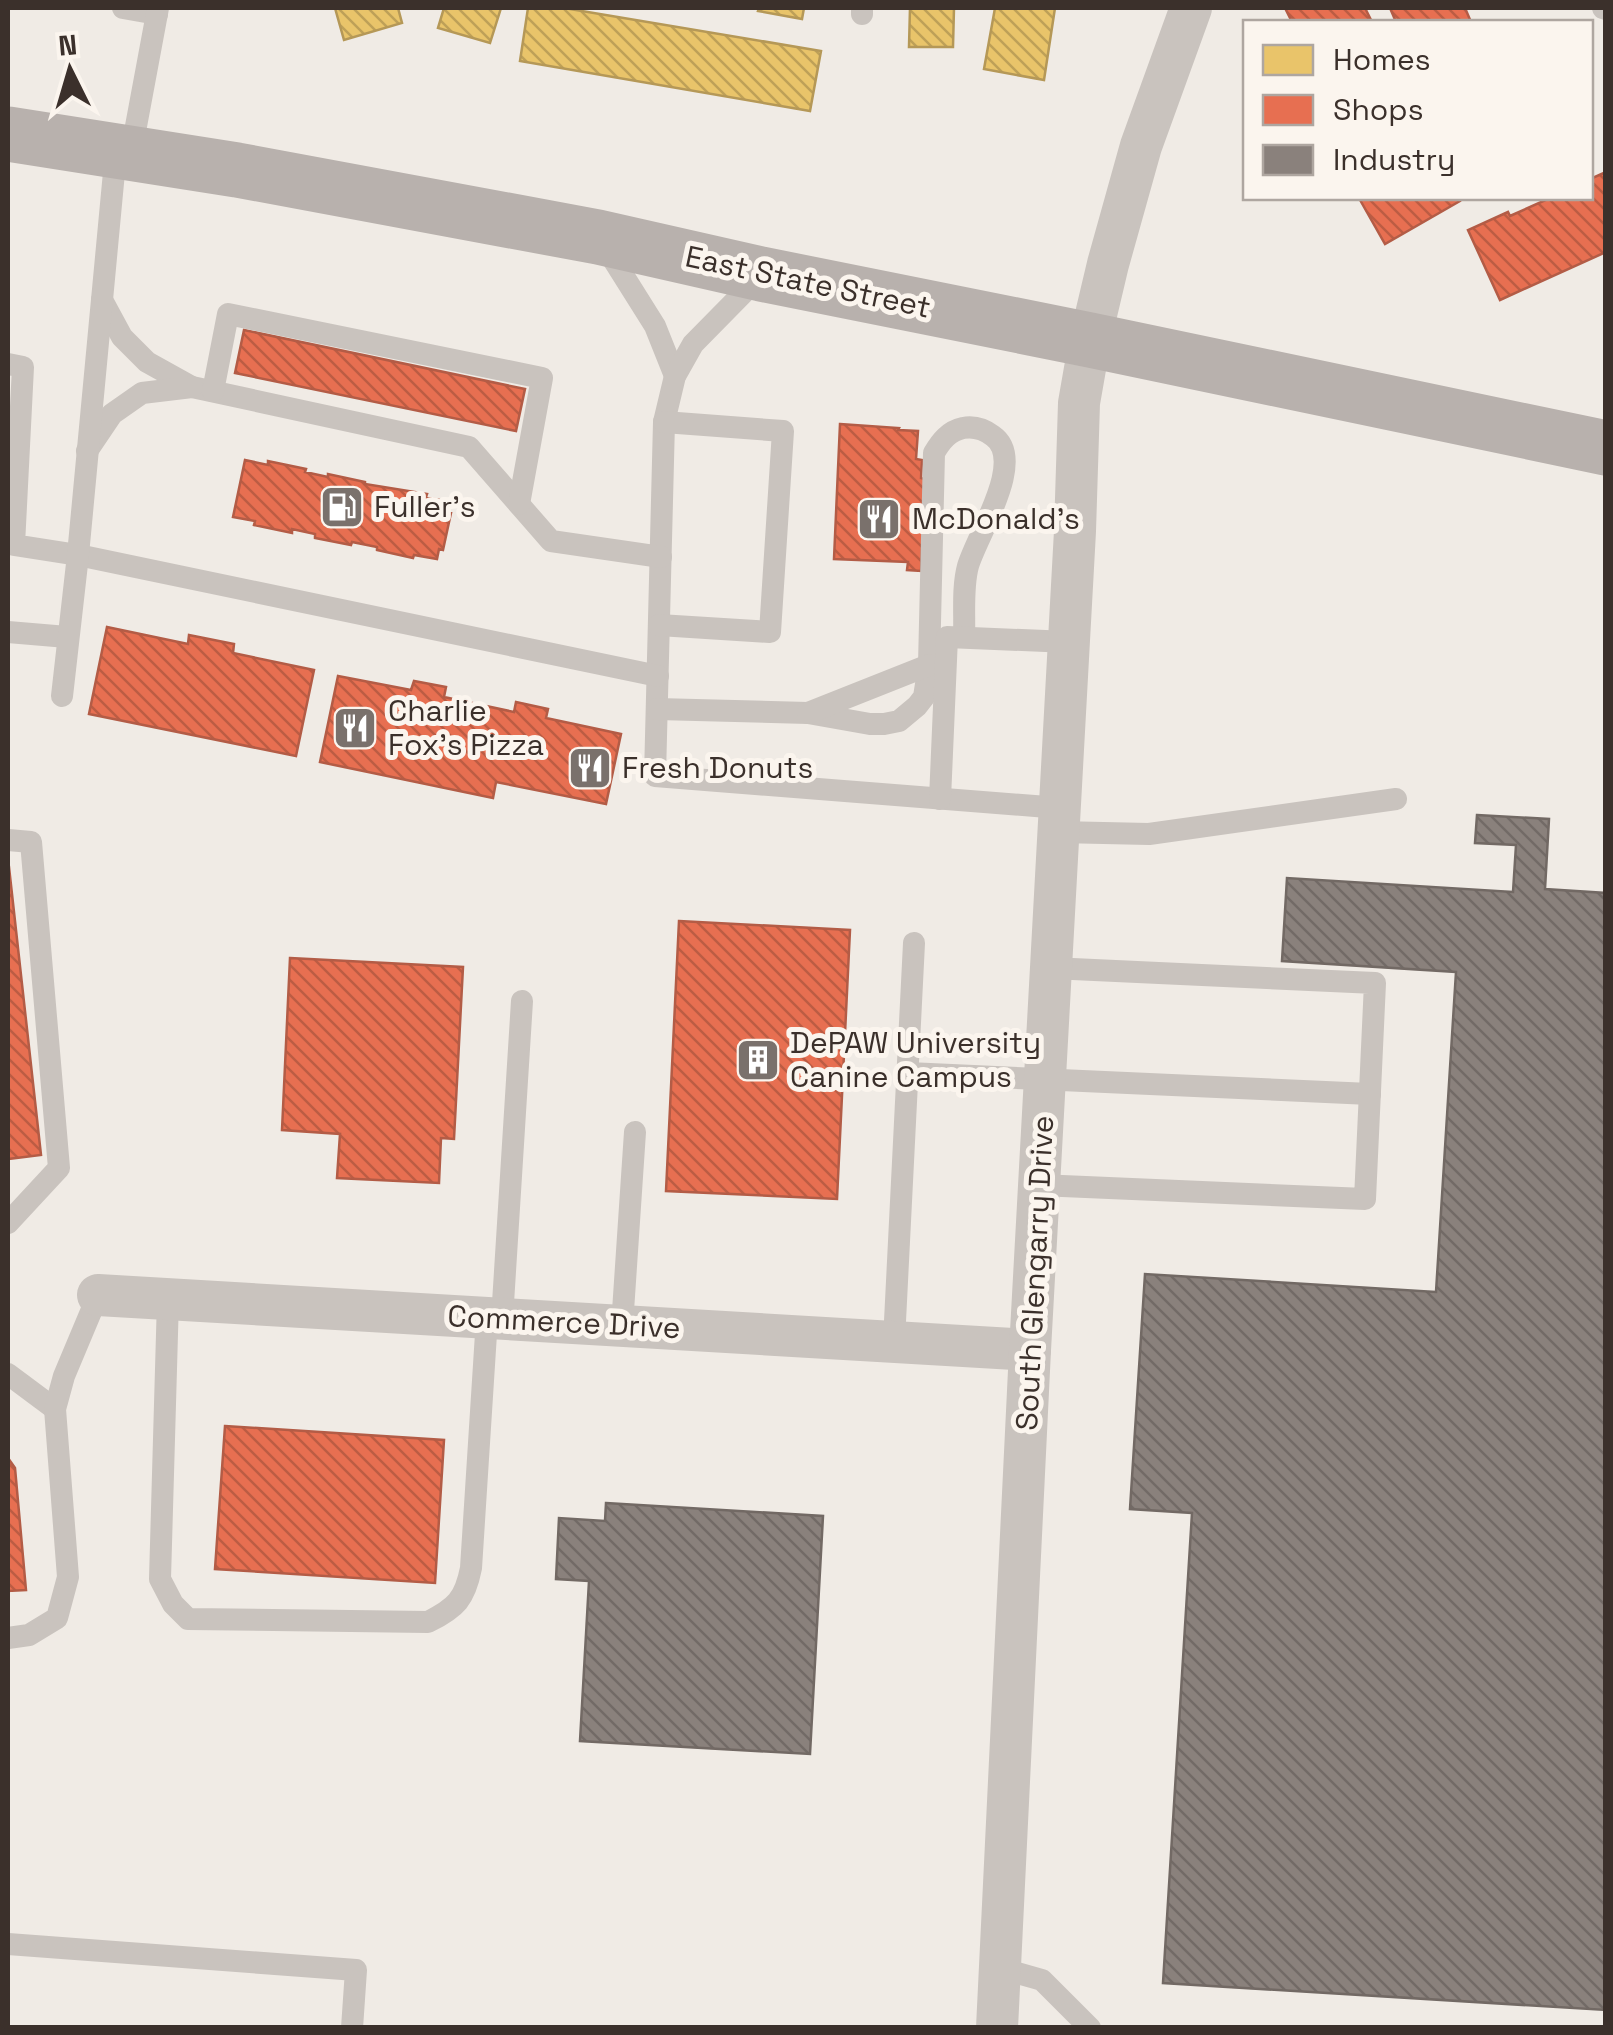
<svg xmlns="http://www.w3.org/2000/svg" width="1613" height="2035" font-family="'Space Grotesk',sans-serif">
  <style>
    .homes { fill: url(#homes-back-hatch); stroke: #b59857; stroke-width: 2.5 }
    .shops { fill: url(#shops-back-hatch); stroke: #b35c46; stroke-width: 2.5 }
    .industry { fill: url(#industry-back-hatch); stroke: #726964; stroke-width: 2.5 }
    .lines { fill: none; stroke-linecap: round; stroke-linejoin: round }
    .lane { stroke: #c9c3be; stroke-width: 22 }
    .street { stroke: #c9c3be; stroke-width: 42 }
    .primary { stroke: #b8b1ad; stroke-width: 55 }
    .labels { text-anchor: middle; stroke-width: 10; stroke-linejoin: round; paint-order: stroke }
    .street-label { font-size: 30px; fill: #3b302b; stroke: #fbf5ee }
    .poi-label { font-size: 30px; fill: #3b302b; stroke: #fbf5ee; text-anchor: start }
  </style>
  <defs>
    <pattern id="homes-back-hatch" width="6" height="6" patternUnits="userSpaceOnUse" patternTransform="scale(2.5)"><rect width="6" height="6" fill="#e9c46a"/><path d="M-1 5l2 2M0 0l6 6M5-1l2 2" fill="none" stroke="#bea057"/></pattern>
    <pattern id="shops-back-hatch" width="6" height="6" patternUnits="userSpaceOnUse" patternTransform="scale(2.5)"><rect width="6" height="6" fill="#e76f51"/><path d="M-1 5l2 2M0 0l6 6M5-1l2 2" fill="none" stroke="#bc5c43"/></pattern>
    <pattern id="industry-back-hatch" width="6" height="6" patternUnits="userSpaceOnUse" patternTransform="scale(2.5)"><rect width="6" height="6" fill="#8a817c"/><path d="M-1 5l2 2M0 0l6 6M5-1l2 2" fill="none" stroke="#726a66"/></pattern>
  </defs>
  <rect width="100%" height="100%" fill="#f0ebe5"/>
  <g class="homes">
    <path d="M335 8H398L402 23 344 40Z"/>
    <path d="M444 8H501L490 43 438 28Z"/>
    <path d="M528 8H564L821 51 810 111 520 61Z"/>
    <path d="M759 8H804L802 19 758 11Z"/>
    <path d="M910 8H954L953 47H909Z"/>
    <path d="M995 8H1055L1044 80 984 69Z"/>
  </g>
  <g class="shops">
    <path d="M1285 8H1365L1372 22H1292Z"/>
    <path d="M1390 8H1465L1471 22H1396Z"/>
    <path d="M1606 172V252L1500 300 1468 230 1508 212 1510 216 1550 198H1590V179Z"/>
    <path d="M1359 198H1459L1460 201 1385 244Z"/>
    <path d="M244 330 525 389 516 431 235 373Z"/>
    <path d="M840 424 899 428 898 430 918 431 916 459 922 460 921 478 925 479 921 571 907 570 908 562 834 559Z"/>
    <path d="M245 460 268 465V461L306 469 305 472 328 477V474L365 482V484L427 494 426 497 449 502 447 512 451 513 443 550 439 549 437 559 414 555 413 558 377 550V547L352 542 351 545 315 538V534L292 529V533L254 525 255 521 233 517Z"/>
    <path d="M107 627 188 644 189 635 234 644 233 653 314 670 296 756 89 714Z"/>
    <path d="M338 676 411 690 414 681 446 687 444 697 514 712 516 702 548 709 546 718 621 734 606 804 496 782 493 798 320 762Z"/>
    <path d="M8 867H9L41 1155 8 1159Z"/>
    <path d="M679 921 850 930 837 1199 666 1191Z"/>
    <path d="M290 958 463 967 454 1139 441 1138 439 1183 337 1178 340 1134 282 1130Z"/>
    <path d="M225 1426 444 1440 435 1583 215 1569Z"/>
    <path d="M8 1458 15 1468 26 1590 8 1591Z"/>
  </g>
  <g class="industry">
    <path d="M1477 815 1549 819 1545 889 1606 893V2010L1163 1983 1192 1513 1130 1509 1145 1274 1436 1292 1456 972 1282 961 1287 878 1513 892 1516 845 1475 843Z"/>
    <path d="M606 1503 823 1516 810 1754 580 1741 589 1581 556 1579 559 1518 605 1521Z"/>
  </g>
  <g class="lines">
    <g class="lane">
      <path d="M123 8 157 14"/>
      <path d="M1603 8 1606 9"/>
      <path d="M862 14V8"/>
      <path d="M131 153 158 8"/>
      <path d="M606 248 655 326 675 376"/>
      <path d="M758 278 693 344 675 376 664 422 655 776 1060 808"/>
      <path d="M102 300 122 337 147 362 192 387 469 447 551 541 661 557"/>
      <path d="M8 364 23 367 14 545 78 555 658 676"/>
      <path d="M213 391 228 314 542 378 519 504"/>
      <path d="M87 451 112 414 142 393 192 387"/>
      <path d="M659 625 770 632 783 431 664 422"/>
      <path d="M8 632 67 637"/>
      <path d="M62 696 78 555 116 151"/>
      <path d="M657 709 808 713 870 724H884L899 721 917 706 924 697 929 665 934 453C941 441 949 431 963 428 974 426 984 429 993 436 1027 460 977 535 968 566 962 588 965 615 964 637"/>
      <path d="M808 713 929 665"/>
      <path d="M940 799 947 637 1069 642"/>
      <path d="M1058 832 1149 834 1396 799"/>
      <path d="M8 840 31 842 59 1168 8 1223"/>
      <path d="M908 1073 1370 1094"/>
      <path d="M1039 1185 1365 1199 1375 983 1051 968"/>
      <path d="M168 1299 160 1579 173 1604 188 1619 428 1622C456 1608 465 1599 471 1568L487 1318"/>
      <path d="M502 1319 522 1001"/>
      <path d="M622 1326 635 1132"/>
      <path d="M894 1341 914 943"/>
      <path d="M8 1374 55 1409"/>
      <path d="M8 1638 29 1635 57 1618 68 1577 55 1409 64 1376 98 1295"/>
      <path d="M8 1944 356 1970 352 2028"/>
      <path d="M1000 1968 1042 1980 1090 2028"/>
    </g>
    <g class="street">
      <path d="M98 1295 1030 1350"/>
      <path d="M997 2028 1030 1350 1075 531 1079 403 1090 340 1108 264 1141 146 1191 8"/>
    </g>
    <path class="primary" d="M8 134 237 170 598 237 761 274 1090 340 1606 448"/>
  </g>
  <defs>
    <g id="fuel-square" transform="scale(2.25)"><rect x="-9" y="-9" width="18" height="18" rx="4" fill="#7a716c" stroke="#fbf5ee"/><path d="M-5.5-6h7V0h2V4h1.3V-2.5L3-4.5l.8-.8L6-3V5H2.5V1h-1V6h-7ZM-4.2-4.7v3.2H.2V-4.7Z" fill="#fff"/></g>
    <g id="restaurant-square" transform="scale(2.25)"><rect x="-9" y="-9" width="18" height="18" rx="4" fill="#7a716c" stroke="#fbf5ee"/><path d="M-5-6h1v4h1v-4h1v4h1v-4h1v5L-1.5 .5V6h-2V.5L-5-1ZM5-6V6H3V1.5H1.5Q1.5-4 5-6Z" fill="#fff"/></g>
    <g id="building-square" transform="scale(2.25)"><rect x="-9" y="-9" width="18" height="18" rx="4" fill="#7a716c" stroke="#fbf5ee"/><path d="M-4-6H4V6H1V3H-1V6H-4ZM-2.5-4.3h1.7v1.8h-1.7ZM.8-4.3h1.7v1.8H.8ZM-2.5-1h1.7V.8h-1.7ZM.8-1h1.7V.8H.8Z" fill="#fff"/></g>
  </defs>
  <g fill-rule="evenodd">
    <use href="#fuel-square" x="342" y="507"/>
    <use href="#restaurant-square" x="879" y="519"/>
    <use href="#restaurant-square" x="355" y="728"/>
    <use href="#restaurant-square" x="590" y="768"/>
    <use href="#building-square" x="758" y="1060"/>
  </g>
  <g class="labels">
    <g class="street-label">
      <text transform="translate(808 282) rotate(12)" y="10">East State Street</text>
      <text transform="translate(1035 1273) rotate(-87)" y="10">South Glengarry Drive</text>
      <text transform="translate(564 1322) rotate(3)" y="10">Commerce Drive</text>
    </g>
    <g class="poi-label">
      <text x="374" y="517">Fuller's</text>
      <text x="912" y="529">McDonald's</text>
      <text x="388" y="721">Charlie<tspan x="388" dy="34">Fox's Pizza</tspan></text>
      <text x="622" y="778">Fresh Donuts</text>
      <text x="790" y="1053">DePAW University<tspan x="790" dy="34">Canine Campus</tspan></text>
    </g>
  </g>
  <rect width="1613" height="2035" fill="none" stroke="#3b302b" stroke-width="20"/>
  <rect x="1243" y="20" width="350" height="180" fill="#fbf5ee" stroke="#aea6a0" stroke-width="2.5"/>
  <rect x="1263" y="45" width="50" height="30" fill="#e9c46a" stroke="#aea6a0" stroke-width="2.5"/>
  <text x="1333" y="70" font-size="30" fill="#3b302b">Homes</text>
  <rect x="1263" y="95" width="50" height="30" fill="#e76f51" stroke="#aea6a0" stroke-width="2.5"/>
  <text x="1333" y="120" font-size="30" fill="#3b302b">Shops</text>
  <rect x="1263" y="145" width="50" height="30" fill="#8a817c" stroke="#aea6a0" stroke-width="2.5"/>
  <text x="1333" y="170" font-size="30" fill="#3b302b">Industry</text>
  <g transform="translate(70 70) rotate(355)" stroke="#fbf5ee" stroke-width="8" paint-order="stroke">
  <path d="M0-8L18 38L0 25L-18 38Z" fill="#3b302b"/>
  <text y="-15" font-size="28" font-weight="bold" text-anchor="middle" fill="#3b302b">N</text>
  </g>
</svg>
